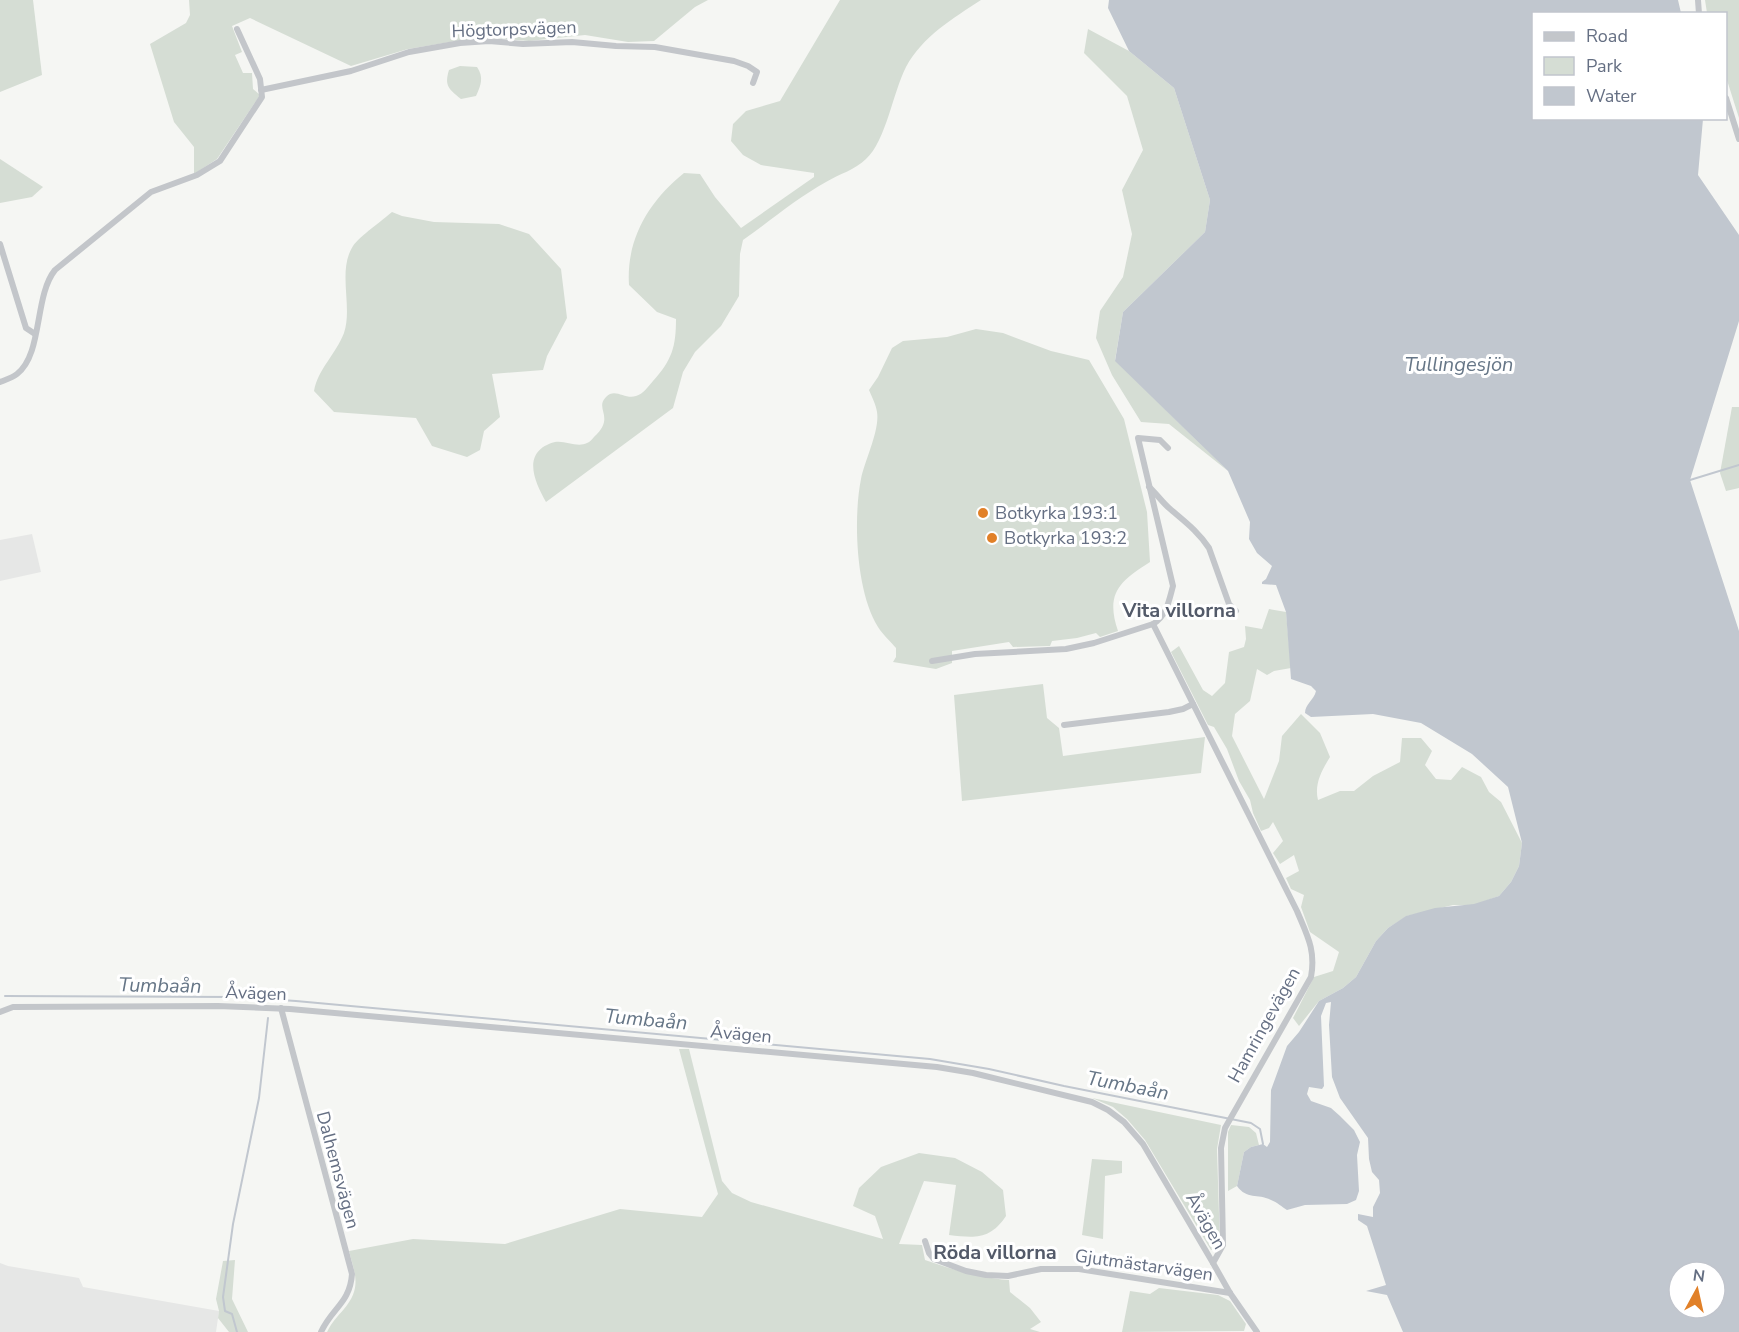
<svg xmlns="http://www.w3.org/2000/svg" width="1739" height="1332" font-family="'Nunito Sans',sans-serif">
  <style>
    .built { fill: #e6e7e6 }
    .green { fill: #d5ddd4 }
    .water { fill: #c1c7cf; fill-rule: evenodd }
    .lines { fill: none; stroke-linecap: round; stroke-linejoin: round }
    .stream { stroke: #c1c7cf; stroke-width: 2 }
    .minor { stroke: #c3c6ca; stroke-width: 6 }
    .poi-dot { fill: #e18028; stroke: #fff; stroke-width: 2 }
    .labels { text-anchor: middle; stroke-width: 6; stroke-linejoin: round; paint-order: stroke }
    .street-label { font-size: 18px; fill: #656f83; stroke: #fff }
    .poi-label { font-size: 18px; fill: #656f83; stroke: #fff; text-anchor: start }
    .water-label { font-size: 20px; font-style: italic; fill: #667687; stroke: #fff }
    .neighbourhood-label { font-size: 20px; font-weight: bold; fill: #535a69; stroke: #fff }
  </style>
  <rect width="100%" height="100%" fill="#f5f6f3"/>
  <g class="built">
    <path d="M32 534 41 572 0 581V540Z"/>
    <path d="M0 1263 8 1266 79 1278 83 1287 219 1311 216 1332H0Z"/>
  </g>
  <g class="green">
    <path d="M0 0H33L42 75 0 92Z"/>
    <path d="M189 0H708L695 7 654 41 628 42 585 35 529 41 495 38 456 41 408 49 351 66 250 18 232 26 242 52 235 55 243 73H252L253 89 260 95 217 159 194 174V147L174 122 150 44 186 23 190 15Z"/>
    <path d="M840 0H981C952 19 923 36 906 67 893 92 886 141 866 159 855 170 839 174 826 182 797 198 770 221 743 240L740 254 739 296 721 326 695 352 683 372 673 408 546 502C534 481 521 451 555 442 565 440 577 448 587 443 590 442 592 439 594 437 616 417 594 409 606 397 615 387 625 400 636 396 643 394 648 387 653 381 672 360 676 347 676 319L657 312 629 285C626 239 649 201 684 173L700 174 715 197 741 228 814 177V173L761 165 743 155 731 141 733 124 746 111 780 101Z"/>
    <path d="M1705 0H1739V118L1726 77V14L1707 13Z"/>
    <path d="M1088 29 1129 51 1174 88 1210 200 1205 232 1123 312 1115 360 1228 471 1169 424 1141 422 1112 375 1096 338 1100 311 1123 277 1132 234 1122 190 1143 150 1127 96 1084 53Z"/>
    <path d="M460 66 477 67C484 77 481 85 476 96L461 99C449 89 444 86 449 70Z"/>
    <path d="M0 159 43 187 32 197 0 203Z"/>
    <path d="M392 212 402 216 434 222 499 224 529 234 561 269 567 318 547 356 543 370 492 374 500 417 484 431 480 450 467 457 432 446 416 418 334 412 314 391C318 369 336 354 344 333 353 306 337 271 353 246 360 236 383 220 392 212Z"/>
    <path d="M976 329 1003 333 1051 351 1089 360 1124 419 1147 512 1150 562C1120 581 1105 593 1118 631L1100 637 1096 633 1077 638 1052 641 1050 646 1013 647 1009 642 952 651V663L936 669 893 662 896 657V648C891 642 883 635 878 627 856 592 853 519 861 479 865 460 880 430 877 412 876 405 872 397 869 390L878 377 892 348 903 341 947 337Z"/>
    <path d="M1732 407H1739V488L1726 491 1720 473Z"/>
    <path d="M1269 609 1286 612 1291 668 1274 671 1267 675 1257 669 1250 701 1235 714 1232 736 1264 799 1279 761 1282 736 1301 714 1320 733 1330 757C1322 770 1314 784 1318 800L1340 791H1354L1373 776 1400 762 1402 738H1421L1432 751 1425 765 1436 779 1451 780 1462 767 1481 777 1489 792 1501 802 1522 843 1519 866 1511 882 1499 896 1474 905H1453L1407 916 1388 928 1376 941 1356 977 1343 988 1319 1001 1299 1026 1293 1018 1314 977 1333 971 1339 952 1310 932 1301 907 1304 895 1291 889 1286 878 1299 871 1294 855 1280 864 1273 853 1283 841 1273 822 1269 828 1261 831 1253 813 1250 800 1239 781 1227 749 1214 727 1208 725 1171 652 1179 646 1203 690 1212 696 1225 683 1229 652 1244 647 1246 639 1245 626 1262 629Z"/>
    <path d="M1043 684 1047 718 1059 728 1063 756 1205 737 1201 773 962 801 954 695Z"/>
    <path d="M679 1049H689L722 1181 732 1193 751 1202 883 1239 875 1216 853 1206 859 1188 881 1167 919 1153 955 1158 982 1172 1003 1190 1006 1216C990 1240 975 1238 949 1235L956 1185 924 1181 899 1244 922 1245 925 1260C954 1270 979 1278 1009 1280L1010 1292 1030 1308 1041 1322 1030 1329 1040 1332H327C332 1322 337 1317 344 1309 362 1288 355 1274 349 1251L413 1239 505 1244 620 1209 702 1217 718 1194Z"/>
    <path d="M1092 1098 1221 1125 1217 1149 1220 1247 1211 1250 1145 1140 1127 1119 1113 1107Z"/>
    <path d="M1231 1125 1249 1127 1256 1133 1259 1145 1251 1147 1244 1152 1237 1186 1228 1191V1132Z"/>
    <path d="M1092 1159 1122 1161V1173L1105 1176 1103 1239 1082 1235Z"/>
    <path d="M235 1260 232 1299 248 1332H229L218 1318 219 1311 216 1299 223 1261Z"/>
    <path d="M1159 1288 1218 1295 1230 1301 1246 1324 1244 1331 1122 1332 1130 1291 1150 1294Z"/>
  </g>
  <path class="water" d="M1109 0H1678L1681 13 1534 14V118L1703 119 1698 175 1739 235V321L1690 480 1739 631V1332H1403L1387 1295 1366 1291 1386 1285 1367 1226 1358 1220V1214L1373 1217V1207L1380 1193 1379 1180 1372 1172 1369 1159 1368 1138 1340 1098 1332 1077 1329 1025 1331 1002 1326 1003 1321 1016 1324 1086 1322 1089 1309 1087 1307 1094 1311 1101 1331 1108 1340 1116 1354 1130 1360 1142 1357 1155 1359 1191 1356 1200 1347 1204 1305 1205 1287 1210C1282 1207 1277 1202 1271 1200 1257 1193 1247 1200 1237 1186L1244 1152 1251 1147 1263 1144 1267 1147 1270 1142 1271 1090 1287 1046 1299 1032 1319 1001 1343 988 1356 977 1376 941 1388 928 1406 916 1435 908 1474 904 1499 896 1511 882 1519 866 1522 843 1508 787 1472 754 1421 723 1373 714 1311 717 1305 713C1305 704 1314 700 1316 691L1311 686 1291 679 1286 612 1276 585 1262 584V582L1266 579 1272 566 1257 553 1249 539 1250 522 1228 471 1115 361 1123 312 1205 232 1210 200 1174 88 1129 51 1108 8ZM1679 1272H1715V1308H1679Z"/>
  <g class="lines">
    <g class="stream">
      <path d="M1690 480 1739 465"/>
      <path d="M5 996 234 997 296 1001 930 1059 989 1069 1064 1086 1251 1123 1260 1129 1263 1144"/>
      <path d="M237 1332 232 1314 225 1311 223 1297 233 1224 259 1098 268 1018"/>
    </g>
    <g class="minor">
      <path d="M1698 0 1699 14"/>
      <path d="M261 90 351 71 409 52 460 43 489 41 523 44 572 42 616 46 655 47 734 61 748 66 757 72 753 83"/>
      <path d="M1726 98 1739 139"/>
      <path d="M0 244 26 328 35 334"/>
      <path d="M0 382C5 380 12 378 17 374 43 354 34 296 55 270L151 192 197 175 220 161 262 97 260 79 237 29"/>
      <path d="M1168 448 1160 440 1138 438 1173 586C1169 600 1167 616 1153 624L1297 911C1307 935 1316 950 1311 977L1225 1128 1221 1148 1223 1245 1213 1263 1230 1293 1257 1332"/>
      <path d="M1149 487C1156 493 1162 502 1169 508 1184 521 1198 531 1209 548L1229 604 1236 611"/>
      <path d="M932 661 975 654 1066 649 1094 643 1153 624"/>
      <path d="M1064 725 1169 712 1183 709 1193 704"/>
      <path d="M281 1008 352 1274C350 1303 332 1308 321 1332"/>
      <path d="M0 1012 13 1007 218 1006 290 1009 937 1067 973 1073 1092 1102 1108 1110 1124 1122 1143 1144 1213 1263"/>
      <path d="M925 1241 929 1253 934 1259 966 1271 986 1275 1008 1276 1041 1269H1079L1230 1293"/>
    </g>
  </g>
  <g class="poi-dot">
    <circle cx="983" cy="513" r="6"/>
    <circle cx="992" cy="538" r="6"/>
  </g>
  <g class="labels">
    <g class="street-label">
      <text transform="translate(514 29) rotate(-2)" y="6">Högtorpsvägen</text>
      <text transform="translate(256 993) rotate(2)" y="6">Åvägen</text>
      <text transform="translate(1264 1025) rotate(-61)" y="6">Hamringevägen</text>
      <text transform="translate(741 1034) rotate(5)" y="6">Åvägen</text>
      <text transform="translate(338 1170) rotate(75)" y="6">Dalhemsvägen</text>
      <text transform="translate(1206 1221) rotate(60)" y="6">Åvägen</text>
      <text transform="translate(1144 1265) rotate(8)" y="6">Gjutmästarvägen</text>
    </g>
    <g class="poi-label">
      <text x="995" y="519">Botkyrka 193:1</text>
      <text x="1004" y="544">Botkyrka 193:2</text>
    </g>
    <g class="water-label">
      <text x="1459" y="371">Tullingesjön</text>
      <text transform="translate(160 985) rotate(1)" y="7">Tumbaån</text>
      <text transform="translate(646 1019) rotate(5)" y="7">Tumbaån</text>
      <text transform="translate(1128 1085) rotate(11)" y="7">Tumbaån</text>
    </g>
    <g class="neighbourhood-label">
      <text x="1179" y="617">Vita villorna</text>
      <text x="995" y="1259">Röda villorna</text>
    </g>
  </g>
  <rect x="1532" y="12" width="195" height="108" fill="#ffffff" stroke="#c1c5cd" stroke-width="1.5"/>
  <rect x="1544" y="32" width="30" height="9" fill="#c3c6ca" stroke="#c1c5cd" stroke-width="1.5"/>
  <text x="1586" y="42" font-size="18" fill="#656f83">Road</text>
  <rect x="1544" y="57" width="30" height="18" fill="#d5ddd4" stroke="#c1c5cd" stroke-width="1.5"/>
  <text x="1586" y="72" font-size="18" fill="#656f83">Park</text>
  <rect x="1544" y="87" width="30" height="18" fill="#c1c7cf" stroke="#c1c5cd" stroke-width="1.5"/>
  <text x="1586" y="102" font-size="18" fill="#656f83">Water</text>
  <g transform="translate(1697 1290) rotate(8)"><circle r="28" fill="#ffffff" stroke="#c1c5cd" stroke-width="1.5"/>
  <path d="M0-4.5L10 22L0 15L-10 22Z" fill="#e18028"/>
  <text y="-9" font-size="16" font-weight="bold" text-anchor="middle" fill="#656f83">N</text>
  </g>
</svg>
